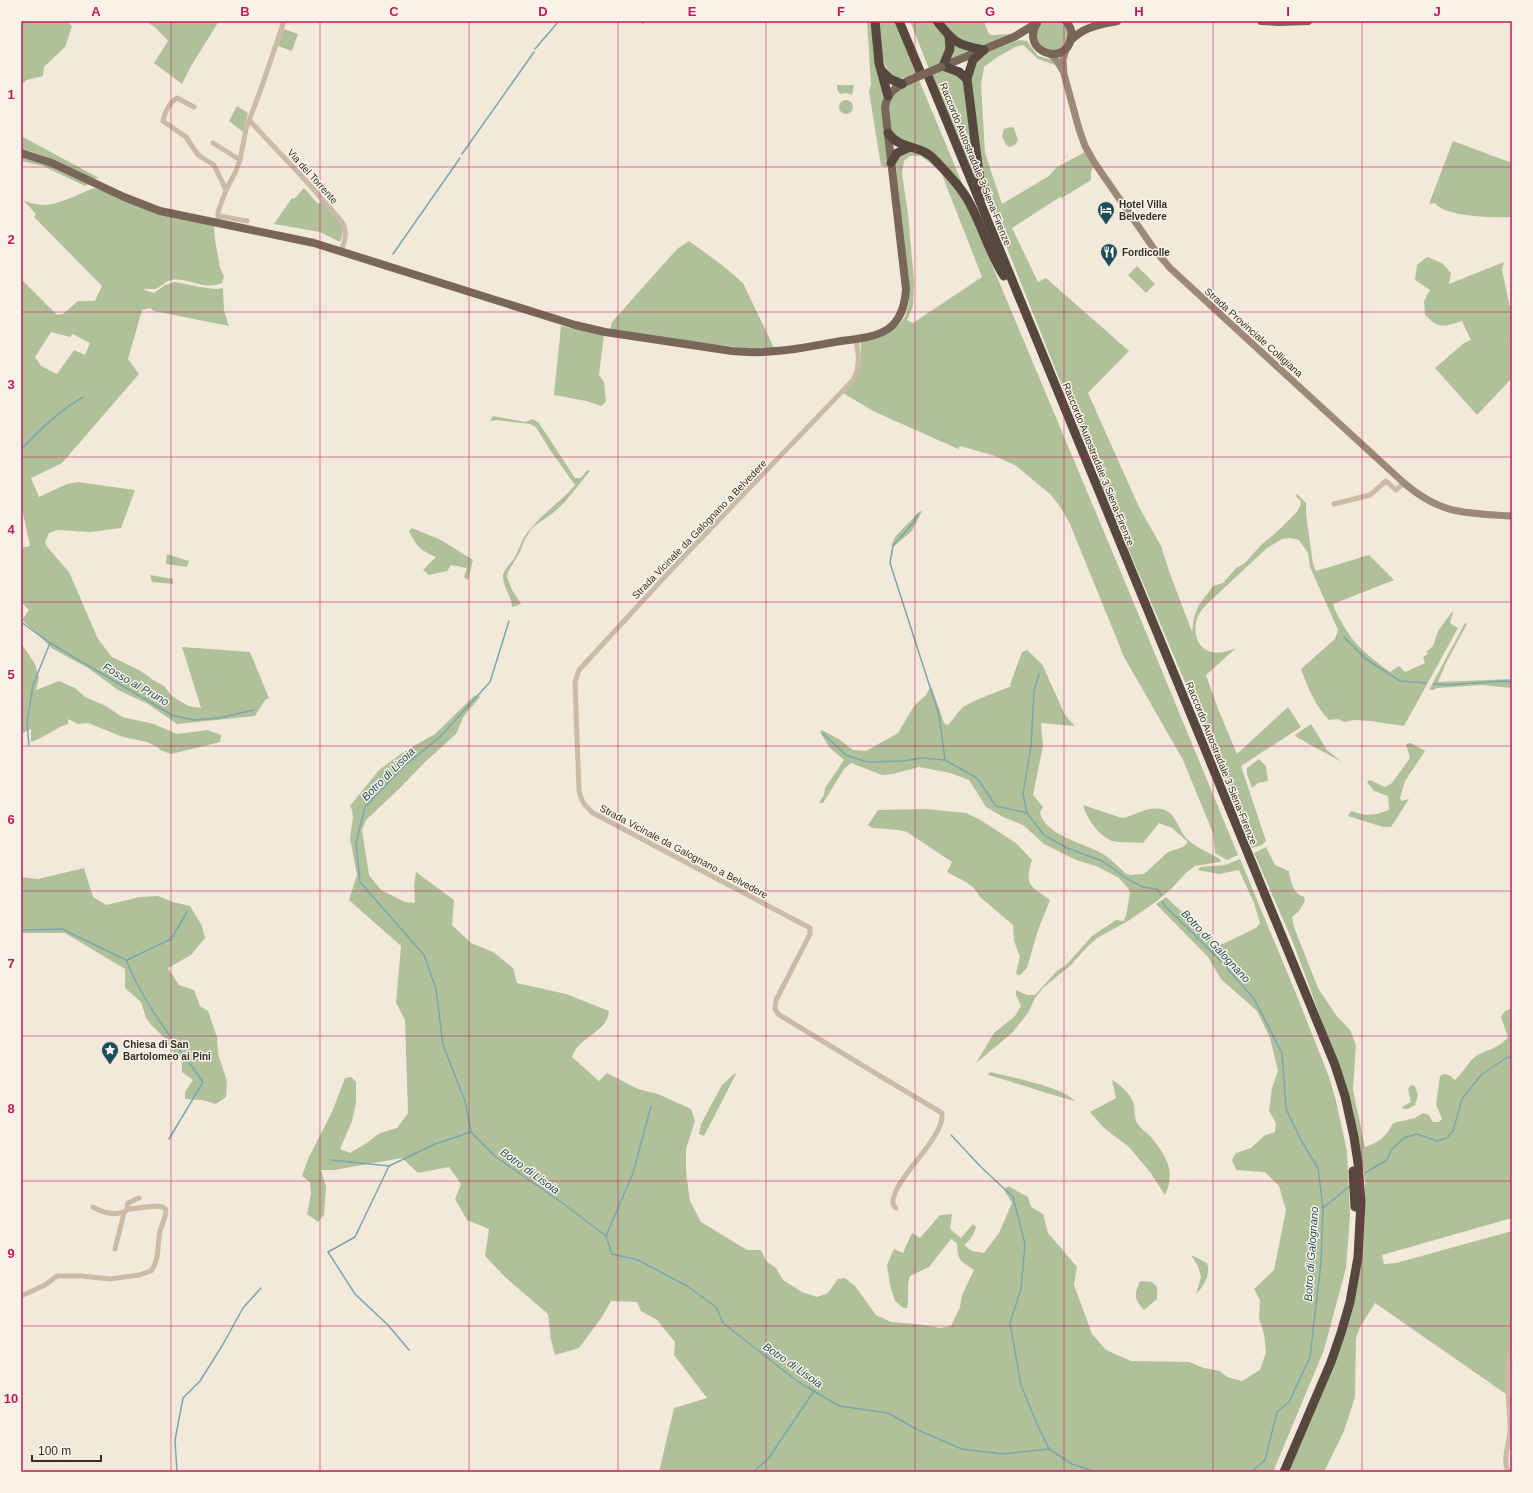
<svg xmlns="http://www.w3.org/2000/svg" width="1533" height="1493" font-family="Arial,sans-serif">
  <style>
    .green { fill: #b0c19a; fill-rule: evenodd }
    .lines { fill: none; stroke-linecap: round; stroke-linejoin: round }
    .stream { stroke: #79a7af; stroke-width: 1.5 }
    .minor { stroke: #cabaa6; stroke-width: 5 }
    .secondary { stroke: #9d8978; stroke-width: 7 }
    .primary { stroke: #786658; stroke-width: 8 }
    .motorway { stroke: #57483e; stroke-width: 9 }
    .primary-bridge { stroke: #786658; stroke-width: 8 }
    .grid { fill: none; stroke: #c2185b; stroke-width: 1; stroke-opacity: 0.55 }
    .labels { text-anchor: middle; stroke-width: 3; stroke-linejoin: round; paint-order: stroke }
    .street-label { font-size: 10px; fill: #362d27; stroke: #f9f3e7 }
    .poi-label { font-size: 10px; font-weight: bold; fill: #362d27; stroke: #f9f3e7; text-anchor: start }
    .water-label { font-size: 11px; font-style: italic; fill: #1d4e57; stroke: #f9f3e7 }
    .neatline { fill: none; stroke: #c2185b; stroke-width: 1.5 }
    .grid-label { font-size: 13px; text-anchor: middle; font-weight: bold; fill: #c2185b }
  </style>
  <rect width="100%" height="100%" fill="#f2e9da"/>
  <g class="green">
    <path d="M21 21H66L72 26 65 47 44 67 43 76 27 80 21 85Z"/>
    <path d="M146 21H219L191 66 182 84 154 63 168 41 157 29Z"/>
    <path d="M867 21H871L884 94 889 167 881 166 869 92 871 84Z"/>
    <path d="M878 21H896L917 74C913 75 909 78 905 78 879 81 880 38 878 21Z"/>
    <path d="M910 21H934L948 43 942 63 929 69Z"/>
    <path d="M940 21H984L988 32 991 35 1013 34 989 44 976 46 953 36Z"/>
    <path d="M1043 21H1062L1069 31C1068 34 1069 38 1068 40 1060 63 1021 43 1043 21Z"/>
    <path d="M284 29 298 34 292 51 278 46Z"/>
    <path d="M1019 40 1027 41 1038 56 1052 60 1058 66 1038 59 1023 45 1015 47 996 58 984 67 981 84 985 153 1002 204 1049 176 1057 167 1085 152 1093 166 1091 172V180L1062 198 1060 197 1012 228 1038 282 1046 278 1129 351 1088 393 1139 507 1161 546 1169 571 1192 632 1194 617 1199 605 1213 586 1223 583 1236 568 1245 563 1261 545 1279 530 1297 512 1301 504 1300 500 1295 496 1297 494 1306 503V514L1313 564 1316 571 1369 555 1394 580 1333 604C1335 611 1338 616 1341 621 1354 646 1369 656 1390 672L1399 666 1405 672 1425 663 1423 657 1428 654 1426 652 1433 646 1438 631 1452 612H1453L1450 623 1458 628 1404 726 1370 721 1354 720 1344 722 1338 719 1329 720C1316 707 1307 686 1301 669L1335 639 1338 630 1310 567 1308 553 1299 540 1290 538 1282 539 1267 548 1207 604C1204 607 1201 611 1199 614 1192 627 1195 649 1212 652 1220 654 1228 651 1236 648L1206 675 1218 709 1237 754 1288 707 1301 727 1241 766 1266 841 1262 845 1252 848 1199 715 1108 501 985 193 971 81 976 63 990 51Z"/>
    <path d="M953 43 972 51 951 60 953 52Z"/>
    <path d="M942 70 962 76 977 184 932 75Z"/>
    <path d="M919 80 965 190C956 179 948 167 937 157 928 149 911 149 901 142 888 133 884 108 893 95 899 86 910 84 919 80Z"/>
    <path d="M837 85H854L852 95 846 93 840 94 837 89Z"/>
    <circle cx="846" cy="107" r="7"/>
    <path d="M237 106 248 113 243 132 229 121Z"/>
    <path d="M1011 127 1014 128 1018 140 1015 145 1010 147 1006 145 1002 136 1004 129Z"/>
    <path d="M21 136 99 178 93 179C70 168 47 155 21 149Z"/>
    <path d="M1453 141 1512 163V217C1496 218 1444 217 1435 203L1429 204Z"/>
    <path d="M907 151H919L927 156 966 203 1138 613 1238 855 1227 860 1215 853 1213 833 1183 760 1124 657 1070 524 1059 505 1050 494 1015 465 992 455 960 446 958 449 873 411 843 393C863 373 860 369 861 341 878 339 896 333 905 316 907 312 908 305 909 301L896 163 900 156ZM910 156H921L941 172 982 277 913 323 907 320 913 306 914 282 908 214 902 173 904 161Z"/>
    <path d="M21 156 45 163 89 184 85 186 43 166 21 161Z"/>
    <path d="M94 188 214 226 215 240 220 267 224 277 222 283C202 291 189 277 172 280 165 281 161 287 155 289 152 289 148 289 145 289L144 290 154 293 165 285 175 282 200 287 216 289 223 288 224 311 229 326 154 311 150 308 142 310 128 359 139 374 62 463 31 478 39 497 67 484 78 482 135 490 121 528 91 532 57 530 49 533 45 542 48 548 69 572 98 639 112 657 141 671 153 680 164 686 172 696 188 706 201 708 182 647 250 652 269 698 265 700 255 716 177 724 148 704 118 690 88 668 53 649 22 620 29 610 21 602V548L30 546 21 504V279L57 315 63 314 78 301H95L102 286 34 217 36 214 24 201C30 202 36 205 42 205 56 206 81 193 94 188ZM51 332 70 337 73 334 90 343 85 355 74 350 57 374 41 366 35 357Z"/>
    <path d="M304 188 318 204 322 201C332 212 349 226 340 242L320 232 274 224 292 198 294 199Z"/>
    <path d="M689 241 722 265 743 283 774 348 752 349 610 331 612 322 677 249Z"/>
    <path d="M1427 257 1442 263 1451 273 1449 284 1504 262 1502 270 1512 316 1510 345 1512 351V378L1477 415 1435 368 1464 343 1471 340 1462 321C1443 327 1439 329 1425 315L1424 301 1430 290 1415 280 1417 265Z"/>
    <path d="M1137 266 1155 284 1146 293 1128 275Z"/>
    <path d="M561 326 604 335 599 375 604 382 606 402 601 406 586 401 554 395Z"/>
    <path d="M493 416 525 422 533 419 539 423 575 478H581L587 470 590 471 564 503 553 513 533 527 525 539 520 552 508 572 507 577 512 590 521 604 512 607C512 597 504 589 503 578 502 570 511 564 515 557 520 547 523 536 531 528 544 512 562 501 575 485L550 450 536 427 530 424 496 420 490 421Z"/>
    <path d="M922 511 912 531 894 546H891L895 537 919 512Z"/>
    <path d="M412 528 441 540 473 560 468 580 464 577 467 568 451 565 447 571 429 575 423 570 436 557C420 550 416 546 409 531Z"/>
    <path d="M167 554 189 561 187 567 166 564Z"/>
    <path d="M150 575 173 579V584L152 582Z"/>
    <path d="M1465 623 1467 624 1446 663 1438 682 1512 679V688L1482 685 1437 688 1433 690H1429Z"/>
    <path d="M21 643 35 664 39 678 36 690 59 681 75 688 85 697 106 706 122 717 154 724 177 734 208 730 221 735 220 742 171 754 160 750 159 748 147 742 123 737 88 723 78 724 68 719V724C54 728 45 738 31 742V729L23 733 21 731Z"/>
    <path d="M1027 650 1042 664 1065 715 1075 726 1041 723 1043 746 1033 795 1043 807 1040 812C1044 835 1084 843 1101 853 1110 858 1118 866 1125 873L1130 875 1144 874 1168 852 1183 847 1188 842 1172 828 1159 823 1143 843C1135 842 1119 843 1112 841 1098 835 1087 819 1083 805L1122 818C1135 816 1147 806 1161 809 1176 811 1178 830 1187 839 1196 848 1211 853 1221 860L1220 862 1195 866 1186 873 1172 888 1157 901 1128 921 1097 938 1086 948 1071 965 1044 987 1035 998 1028 1013 1012 1033 976 1063 994 1033 1015 1016 1021 1006 1016 995V990L1027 995H1035L1057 971 1066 965 1092 936 1116 920 1123 921 1126 916 1130 893 1128 888 1119 878 1096 866 1076 860 1044 844 1023 825 1003 817 986 807 969 780 950 773 919 767 893 774 882 775 851 763 844 769 823 803H819L824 795 825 788 844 760 829 747 820 732 822 730 840 740 853 750 866 751 898 733 914 706 926 695 929 689 932 688 944 723 948 725C953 720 957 713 962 708 972 700 999 692 1011 686L1010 685 1022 652Z"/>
    <path d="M478 695 480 697 464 716 456 734 424 763 400 788 366 820 362 830 369 875 381 890 405 902 415 903 414 885 416 872 454 900 452 925 471 943 493 952 513 968 517 983 566 994 609 1011C608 1032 578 1037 572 1057L599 1081 607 1073 638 1089 658 1094 691 1109 695 1121 686 1149V1172L690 1201 701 1222 747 1250H761L766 1261 776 1268 783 1280 802 1292 817 1297 828 1293 838 1279 845 1278 855 1286 876 1315 891 1322 925 1325 940 1328 951 1326 960 1307 962 1295 974 1270C959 1260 958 1261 957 1243L951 1239 929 1267 910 1276C906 1286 910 1297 907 1308H903L895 1301 890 1285 887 1265 894 1249 903 1253 912 1233 920 1238 940 1215 952 1214 950 1229 961 1238 973 1224 976 1227C974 1234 971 1240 964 1245L972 1251 984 1253 999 1233 1012 1203 1004 1190 1008 1186 1028 1197 1031 1207 1043 1214 1048 1233 1077 1267 1074 1285 1092 1334 1106 1350 1131 1361 1189 1362 1204 1368 1220 1371 1227 1377 1242 1381 1260 1370 1266 1352 1264 1334 1259 1319 1260 1300 1254 1289 1274 1270 1286 1210 1279 1186 1265 1172 1236 1170 1232 1160 1236 1153 1251 1148 1265 1135 1275 1132 1276 1123 1269 1111 1272 1088 1278 1071 1270 1038 1257 1011 1221 979 1208 957 1156 904 1166 897 1215 943 1223 944 1256 928 1260 923 1254 903 1239 870 1219 874 1198 870 1200 867 1225 865 1240 859 1297 996 1329 1077 1336 1101 1347 1151 1350 1216 1346 1268 1324 1350 1273 1472H659L674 1408 707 1398 674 1355 675 1342 657 1320 641 1311 637 1302 611 1301 602 1317 579 1348 555 1355 551 1340 548 1314 506 1278 485 1256 489 1229 467 1220 455 1199 461 1184 449 1167 418 1173 402 1158 334 1170H321L326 1187 324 1215 318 1222 307 1214 311 1194 310 1182 302 1176 308 1159 332 1112 345 1078 351 1077 356 1082V1103L352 1121 340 1149 350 1153 365 1144 380 1133 397 1128 408 1113 405 1020 396 1003 401 946 349 900 357 875 350 838 353 817 352 810 350 806 379 770 405 751 435 734 474 696Z"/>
    <path d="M1311 724 1327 750 1342 762 1298 738 1295 735Z"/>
    <path d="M1411 743 1425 751 1405 781 1400 798 1401 801 1409 799 1391 827H1383L1348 816 1351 811C1366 816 1373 816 1389 810L1388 796 1374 791 1367 782 1370 780 1385 787 1392 783 1410 758 1406 744Z"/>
    <path d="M1259 759 1266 766 1268 781 1258 783 1252 788 1247 774V768Z"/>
    <path d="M926 809 966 813 979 819 1016 843 1032 860C1024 886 1030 885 1050 900L1038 930 1027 968 1020 975H1018L1016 973 1020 957 1014 941 1013 925 980 897 974 888 966 882 947 872 952 862 907 832 899 830 872 828 868 825 878 810Z"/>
    <path d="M1266 847 1275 865 1289 871C1291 883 1293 893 1304 897L1305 901 1299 911 1292 917 1294 927 1318 988 1336 1015 1350 1030 1356 1045 1353 1090 1365 1147C1378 1143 1387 1136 1393 1123L1415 1118 1423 1113 1429 1115 1433 1122H1439L1442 1119 1436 1104 1440 1076 1444 1074 1449 1075 1455 1080C1463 1073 1468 1062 1476 1056 1489 1048 1497 1050 1508 1037L1501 1017 1505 1011 1512 1008V1218L1382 1255 1384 1264 1396 1263 1512 1231V1340L1506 1369 1505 1387 1506 1394 1375 1303 1360 1327 1356 1338 1355 1397 1344 1431 1324 1472H1288L1333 1366 1365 1205V1181L1360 1148 1348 1091 1292 940 1254 853Z"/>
    <path d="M84 868 93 897 106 905 140 897 158 896 173 902 190 906 202 926 205 938 191 955 168 968 179 985 194 990 200 1006 208 1011 217 1037 218 1054 227 1081 226 1097 216 1104 202 1100 185 1099V1092L193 1080 182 1072V1059L172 1051 166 1039 152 1026 146 1018 141 1002 125 988V969L65 933H21V877L38 879Z"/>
    <path d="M990 1072C1007 1076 1065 1088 1075 1101 1046 1094 1018 1083 988 1075Z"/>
    <path d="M735 1073 736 1074 704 1136 699 1134 701 1124 722 1085Z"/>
    <path d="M1112 1080C1118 1082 1132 1096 1133 1102 1135 1108 1134 1117 1137 1123 1141 1129 1145 1131 1150 1136 1165 1154 1177 1171 1165 1195L1150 1172 1129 1147 1104 1128 1090 1112 1116 1098Z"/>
    <path d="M1411 1085 1415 1086 1418 1095 1415 1105 1408 1109H1403L1402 1107 1411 1102 1408 1089Z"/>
    <path d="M1191 1255 1207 1263C1211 1274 1204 1286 1196 1294L1201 1277 1198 1266Z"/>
    <path d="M1140 1281 1152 1282 1157 1287V1299L1144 1310C1134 1299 1134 1295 1140 1281Z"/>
  </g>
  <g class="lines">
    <g class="stream">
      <path d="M641 21 643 23"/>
      <path d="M535 49 559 21"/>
      <path d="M462 154 534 52"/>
      <path d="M393 254 460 158"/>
      <path d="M21 450C39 430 59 411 83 397"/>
      <path d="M918 514 913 523 893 546 890 563 939 715 945 760"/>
      <path d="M509 621 490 682 440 737 404 766 365 807 356 843 360 882 424 955 436 989 443 1045 465 1101 471 1132 496 1157 561 1202 606 1236 612 1254 638 1260 687 1286 716 1307 723 1323 797 1381 839 1406 888 1413 920 1431 962 1449 1003 1454 1049 1449 1072 1464 1096 1472"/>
      <path d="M21 622 50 643 172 715 193 720 219 718 254 710"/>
      <path d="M1344 637 1366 659 1400 681 1426 683"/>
      <path d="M1434 684 1445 685 1504 681 1512 682"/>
      <path d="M823 734 846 755 867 762 902 761 922 758 945 760 977 778 996 806 1027 813 1044 835 1067 848 1102 861 1129 880 1143 887 1157 889 1161 895"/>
      <path d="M29 745 27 723 33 685 50 643"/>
      <path d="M1027 813 1023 794 1031 746 1034 691 1039 674"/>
      <path d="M1163 902 1165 906 1220 960 1254 999 1282 1053 1286 1109 1302 1142 1318 1168 1323 1208 1321 1262 1310 1357 1289 1402 1277 1412 1265 1460 1251 1472"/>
      <path d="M21 930 62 929 126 960C143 1003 176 1044 203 1082L169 1139"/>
      <path d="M127 960 171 939 187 912"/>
      <path d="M951 1135 980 1166 1013 1197 1025 1244 1021 1289 1010 1323 1021 1385 1037 1424 1049 1449"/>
      <path d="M331 1160 389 1166"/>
      <path d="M1365 1173 1387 1160 1391 1150 1404 1138 1417 1134 1437 1141 1447 1138 1453 1131 1462 1099 1481 1075 1506 1058 1512 1056"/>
      <path d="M1323 1208 1350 1186"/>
      <path d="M606 1236 633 1173 651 1106"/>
      <path d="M409 1350 388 1325 355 1294 328 1252 355 1237 389 1166 435 1144 471 1132"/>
      <path d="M177 1472 175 1440 183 1398 200 1381 222 1346 243 1308 261 1288"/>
      <path d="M753 1472 768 1459 814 1391"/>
    </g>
    <g class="minor">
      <path d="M194 107 177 98C170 102 164 113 163 121L186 137 198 155 214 165 226 190"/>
      <path d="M249 120 308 183 342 222C348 232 345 241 341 251"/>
      <path d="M213 143 240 160"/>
      <path d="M219 216 247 221"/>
      <path d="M218 223V212L226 190 236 171 240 160 246 129 262 86 284 21"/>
      <path d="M856 339C858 354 861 366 853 380L671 570 579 670 575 682 579 791C581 801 585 806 593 813L810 928V934L808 938 776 1000 775 1009 778 1014 880 1076 942 1113C945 1135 905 1169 896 1191 895 1194 892 1200 893 1203 893 1205 895 1207 896 1208"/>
      <path d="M1334 504 1370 495 1386 481 1396 490 1404 483"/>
      <path d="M93 1207C105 1214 117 1217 129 1209"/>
      <path d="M115 1249 124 1213"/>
      <path d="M21 1296 45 1285 57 1276H82L110 1279 139 1275 151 1271C160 1260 157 1244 160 1231 162 1224 166 1217 166 1210L163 1207 155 1206 129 1209 127 1206 128 1203 139 1198"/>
      <path d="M1508 1472C1502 1458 1510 1443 1510 1429 1510 1399 1503 1376 1512 1345"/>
    </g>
    <g class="secondary">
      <path d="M1066 49 1063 60 1064 74 1079 129 1085 146 1094 162 1154 249 1170 268 1404 483C1441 515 1466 513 1512 516"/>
      <path d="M1050 54 1057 61 1063 71"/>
    </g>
    <g class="primary">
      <path d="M1261 21 1280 22 1308 21"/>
      <path d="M1037 23C1019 51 1066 68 1071 38 1073 32 1070 26 1066 21"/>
      <path d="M1071 40C1085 26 1099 25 1117 21"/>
      <path d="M941 67 1014 37 1037 23"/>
      <path d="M21 153 52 163 124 197 160 211 314 243 575 325 605 332 732 351C769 355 804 348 841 341 856 339 874 338 888 329 901 320 905 305 906 289L885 108C887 92 897 86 910 80"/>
    </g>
    <g class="motorway">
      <path d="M875 21 879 63 888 96"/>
      <path d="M899 21 920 71"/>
      <path d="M937 21C953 42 957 45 984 50"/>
      <path d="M949 36 950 49 943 66 959 72 967 79"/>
      <path d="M882 71 890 79 902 84"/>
      <path d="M929 78 1335 1065 1345 1096 1354 1137 1358 1163 1361 1202 1358 1257 1350 1302 1341 1333 1331 1362 1284 1472"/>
      <path d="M888 133C901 151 922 144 936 161 948 174 962 188 970 204 983 228 989 253 1004 276"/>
      <path d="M891 163 897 153 910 147"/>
      <path d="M982 197 967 79 973 60 984 50"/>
      <path d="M1353 1171 1355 1207"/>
    </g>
    <path class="primary-bridge" d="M910 80 941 67"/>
  </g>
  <path class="grid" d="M171 21V1472M320 21V1472M469 21V1472M618 21V1472M766 21V1472M915 21V1472M1064 21V1472M1213 21V1472M1362 21V1472M21 167H1512M21 312H1512M21 457H1512M21 602H1512M21 746H1512M21 891H1512M21 1036H1512M21 1181H1512M21 1326H1512"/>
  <defs>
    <g id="hotel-pin" transform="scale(0.9)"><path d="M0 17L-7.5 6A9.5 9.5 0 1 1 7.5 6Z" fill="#1d4e57" stroke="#f9f3e7"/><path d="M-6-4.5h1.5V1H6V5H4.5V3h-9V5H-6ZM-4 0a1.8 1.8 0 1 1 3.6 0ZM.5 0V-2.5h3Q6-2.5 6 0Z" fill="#fff"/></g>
    <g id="restaurant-pin" transform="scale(0.9)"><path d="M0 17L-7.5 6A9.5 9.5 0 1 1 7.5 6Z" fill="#1d4e57" stroke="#f9f3e7"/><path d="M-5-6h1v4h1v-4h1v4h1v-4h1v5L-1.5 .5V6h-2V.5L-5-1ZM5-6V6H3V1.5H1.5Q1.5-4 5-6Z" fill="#fff"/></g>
    <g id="sight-pin" transform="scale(0.9)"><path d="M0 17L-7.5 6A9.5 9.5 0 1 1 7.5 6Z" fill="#1d4e57" stroke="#f9f3e7"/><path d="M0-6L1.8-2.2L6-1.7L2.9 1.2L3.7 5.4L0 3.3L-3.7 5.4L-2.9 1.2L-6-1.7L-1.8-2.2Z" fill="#fff"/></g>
  </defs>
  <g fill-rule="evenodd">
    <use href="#hotel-pin" x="1106" y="210"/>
    <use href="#restaurant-pin" x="1109" y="252"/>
    <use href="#sight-pin" x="110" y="1050"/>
  </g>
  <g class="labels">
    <g class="street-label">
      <text transform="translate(976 164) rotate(68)" y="4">Raccordo Autostradale 3 Siena-Firenze</text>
      <text transform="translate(313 176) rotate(48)" y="4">Via del Torrente</text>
      <text transform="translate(1254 332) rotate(42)" y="4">Strada Provinciale Colligiana</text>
      <text transform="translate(1099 464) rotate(68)" y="4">Raccordo Autostradale 3 Siena-Firenze</text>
      <text transform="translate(699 529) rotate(-46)" y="4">Strada Vicinale da Galognano a Belvedere</text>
      <text transform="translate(1222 763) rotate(68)" y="4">Raccordo Autostradale 3 Siena-Firenze</text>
      <text transform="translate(684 851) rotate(28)" y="4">Strada Vicinale da Galognano a Belvedere</text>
    </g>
    <g class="poi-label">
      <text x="1119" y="208">Hotel Villa<tspan x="1119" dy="12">Belvedere</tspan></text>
      <text x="1122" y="256">Fordicolle</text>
      <text x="123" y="1048">Chiesa di San<tspan x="123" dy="12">Bartolomeo ai Pini</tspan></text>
    </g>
    <g class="water-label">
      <text transform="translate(136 684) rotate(30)" y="4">Fosso al Pruno</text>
      <text transform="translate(388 774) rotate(-45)" y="4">Botro di Lisoia</text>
      <text transform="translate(1216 946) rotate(47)" y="4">Botro di Galognano</text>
      <text transform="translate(530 1171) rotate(36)" y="4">Botro di Lisoia</text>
      <text transform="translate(1311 1254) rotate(-86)" y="4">Botro di Galognano</text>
      <text transform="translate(793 1365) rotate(35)" y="4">Botro di Lisoia</text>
    </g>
  </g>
  <rect width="1533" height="1493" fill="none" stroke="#f9f3e7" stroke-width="44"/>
  <path d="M32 1455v6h69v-6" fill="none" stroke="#362d27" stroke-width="2"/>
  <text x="38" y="1455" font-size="12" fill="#362d27" stroke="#f9f3e7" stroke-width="3" paint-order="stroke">100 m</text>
  <rect x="22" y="22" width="1489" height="1449" class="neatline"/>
  <g class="grid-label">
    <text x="96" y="16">A</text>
    <text x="245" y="16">B</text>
    <text x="394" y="16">C</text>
    <text x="543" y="16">D</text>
    <text x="692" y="16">E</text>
    <text x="841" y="16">F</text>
    <text x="990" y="16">G</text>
    <text x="1139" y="16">H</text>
    <text x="1288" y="16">I</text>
    <text x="1437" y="16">J</text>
    <text x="11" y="99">1</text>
    <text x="11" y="244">2</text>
    <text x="11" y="389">3</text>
    <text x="11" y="534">4</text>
    <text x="11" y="679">5</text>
    <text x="11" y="824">6</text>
    <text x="11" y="968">7</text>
    <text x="11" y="1113">8</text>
    <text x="11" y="1258">9</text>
    <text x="11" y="1403">10</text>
  </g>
</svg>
